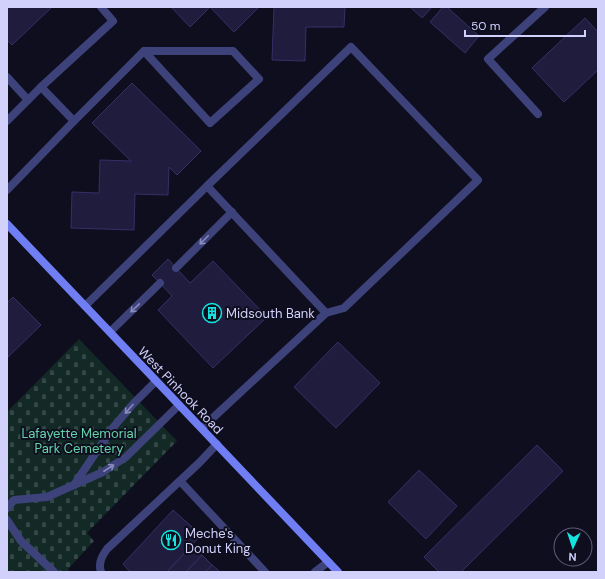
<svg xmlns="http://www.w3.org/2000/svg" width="605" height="579" font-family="'DM Sans',sans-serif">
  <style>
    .cemetery { fill: url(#cemetery-stones) }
    .building { fill: #1f1c3e; stroke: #343068 }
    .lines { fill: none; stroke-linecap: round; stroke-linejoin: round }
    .service { stroke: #3d437a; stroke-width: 8 }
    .secondary { stroke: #707ef3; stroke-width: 8 }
    .oneway { stroke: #878aba }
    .labels { text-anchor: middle; stroke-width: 4; stroke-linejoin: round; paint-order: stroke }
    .poi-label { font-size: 13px; fill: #d1d1fb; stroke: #0f0e1f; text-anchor: start }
    .street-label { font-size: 13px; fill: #d1d1fb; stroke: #0f0e1f }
    .park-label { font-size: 13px; fill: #63d4a9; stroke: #0f0e1f }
  </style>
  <defs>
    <pattern id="cemetery-stones" width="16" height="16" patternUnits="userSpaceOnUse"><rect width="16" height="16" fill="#122925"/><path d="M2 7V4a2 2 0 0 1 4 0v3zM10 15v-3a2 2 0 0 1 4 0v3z" fill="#334746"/></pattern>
  </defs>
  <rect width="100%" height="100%" fill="#0f0e1f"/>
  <path class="cemetery" d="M79 339 177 441 87 533 94 541 68 569 71 572H7V412Z"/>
  <g class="building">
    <path d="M7 7H52L12 45 7 40Z"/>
    <path d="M171 7H259L234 32 210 7 190 27Z"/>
    <path d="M274 7H345L344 27H306L305 61 272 60Z"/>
    <path d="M410 7H432L422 18Z"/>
    <path d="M443 7H447L479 36 465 53 430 22Z"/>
    <path d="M585 18 598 32V70L564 102 532 68Z"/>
    <path d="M132 83 201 151 177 175 169 167 168 195 135 194 134 230 71 228 72 192 99 193 100 160 131 161 92 123Z"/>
    <path d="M168 259 190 283 213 261 267 317 213 368 158 310 172 296 152 275Z"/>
    <path d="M13 297 41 325 7 358V303Z"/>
    <path d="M338 342 380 383 336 428 294 387Z"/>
    <path d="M537 445 563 471 461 572H439L424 557Z"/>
    <path d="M419 470 457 506 426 539 388 502Z"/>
    <path d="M173 510 201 535 167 572H130L123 564Z"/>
    <path d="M191 546 202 555 186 572H167Z"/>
    <path d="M202 555 212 565 205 572H186Z"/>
    <path d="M212 565 217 569 220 572H205Z"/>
  </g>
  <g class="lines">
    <g class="service">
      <path d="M7 77 28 100"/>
      <path d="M41 87 113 21 101 7"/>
      <path d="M538 114 488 59 545 7"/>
      <path d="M7 121 41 87 74 121 7 190"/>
      <path d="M74 121 144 51 210 123 259 79 233 51H144"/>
      <path d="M207 186 351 47 478 180 344 308 326 313"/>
      <path d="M176 268 232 212"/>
      <path d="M85 306 207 186 326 313 202 428"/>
      <path d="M110 332 160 283"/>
      <path d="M180 481 265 572"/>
      <path d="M74 485 111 430 133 404 156 381"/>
      <path d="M7 508 14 500 47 497 103 472 126 457 179 405"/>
      <path d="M7 520 21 541 54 572"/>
      <path d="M101 572C98 563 102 556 107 549L199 463 217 444"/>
      <path d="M315 572 328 562"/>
    </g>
    <path class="secondary" d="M7 224 338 572"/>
  </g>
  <defs><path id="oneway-shaft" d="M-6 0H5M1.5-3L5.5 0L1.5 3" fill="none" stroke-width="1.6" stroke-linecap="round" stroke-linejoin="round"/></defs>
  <g class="oneway">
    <use href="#oneway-shaft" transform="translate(204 240) rotate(135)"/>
    <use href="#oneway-shaft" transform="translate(135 308) rotate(136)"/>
    <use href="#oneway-shaft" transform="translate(129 409) rotate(131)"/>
    <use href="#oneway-shaft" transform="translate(109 468) rotate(-33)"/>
  </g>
  <defs>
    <g id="building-ring" transform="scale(1)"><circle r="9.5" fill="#0f0e1f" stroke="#14e4dd" stroke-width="1.5"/><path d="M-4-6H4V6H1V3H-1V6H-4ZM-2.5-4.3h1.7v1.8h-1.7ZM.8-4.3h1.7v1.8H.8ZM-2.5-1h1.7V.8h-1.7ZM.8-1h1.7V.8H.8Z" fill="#14e4dd"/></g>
    <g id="restaurant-ring" transform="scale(1)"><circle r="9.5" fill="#0f0e1f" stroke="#14e4dd" stroke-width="1.5"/><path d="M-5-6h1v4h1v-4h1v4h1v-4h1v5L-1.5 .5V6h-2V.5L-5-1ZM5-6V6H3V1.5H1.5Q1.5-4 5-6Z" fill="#14e4dd"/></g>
  </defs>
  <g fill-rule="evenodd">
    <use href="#building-ring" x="212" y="313"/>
    <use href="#restaurant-ring" x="171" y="540"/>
  </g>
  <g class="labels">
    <g class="poi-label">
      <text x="226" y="318">Midsouth Bank</text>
      <text x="185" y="538">Meche's<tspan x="185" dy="15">Donut King</tspan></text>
    </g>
    <g class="street-label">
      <text transform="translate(181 390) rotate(46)" y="5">West Pinhook Road</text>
    </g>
    <g class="park-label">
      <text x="79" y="438">Lafayette Memorial<tspan x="79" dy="15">Park Cemetery</tspan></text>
    </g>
  </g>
  <rect width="605" height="579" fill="none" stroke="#d1d1fb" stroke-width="16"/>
  <g transform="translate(573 547) rotate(183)"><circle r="19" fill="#0f0e1f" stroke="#5d5c77"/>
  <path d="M0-3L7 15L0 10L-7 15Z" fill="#14e4dd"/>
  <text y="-6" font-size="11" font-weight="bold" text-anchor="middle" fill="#d1d1fb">N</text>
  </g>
  <path d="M465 30v6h120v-6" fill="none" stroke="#d1d1fb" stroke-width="2"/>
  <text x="471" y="30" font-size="12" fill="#d1d1fb" stroke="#0f0e1f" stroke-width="3" paint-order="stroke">50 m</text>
</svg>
